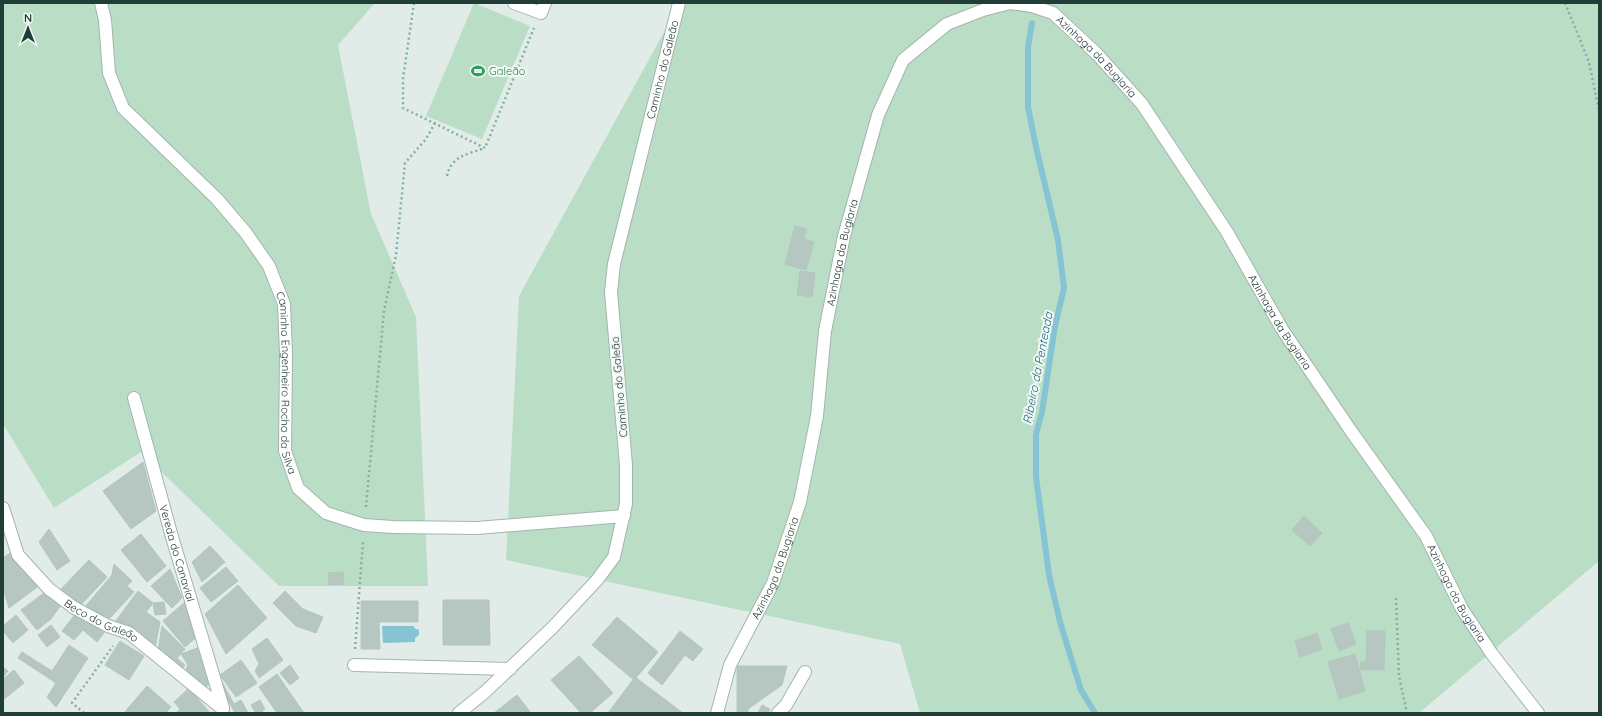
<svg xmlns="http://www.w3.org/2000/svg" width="1602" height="716" font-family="Quicksand,sans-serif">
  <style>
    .green { fill: #b9dec5 }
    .water { fill: #86c4d4 }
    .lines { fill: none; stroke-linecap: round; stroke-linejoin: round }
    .stream { stroke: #86c4d4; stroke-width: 6 }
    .building { fill: #b6c7c1; stroke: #b3c6bf }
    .minor-casing { stroke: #a4b4af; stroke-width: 14 }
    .path { stroke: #80b1a4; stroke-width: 2.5; stroke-dasharray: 2 3; stroke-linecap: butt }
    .minor { stroke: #fff; stroke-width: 12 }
    .labels { text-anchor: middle; stroke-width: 4; stroke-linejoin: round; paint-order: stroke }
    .street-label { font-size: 11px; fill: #213d37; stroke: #f2f8f5 }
    .leisure-label { font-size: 11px; fill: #27864d; stroke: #f2f8f5; text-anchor: start }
    .water-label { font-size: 12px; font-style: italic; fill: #18677c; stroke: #f2f8f5 }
  </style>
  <rect width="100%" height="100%" fill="#e1ece8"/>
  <g class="green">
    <path d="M3 3H375L338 45 371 214 416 317 428 586H279L141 452 54 508 3 424Z"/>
    <path d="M474 3 530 26 482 139 426 116Z"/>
    <path d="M680 3H1599V561L1419 713H920L900 644 506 560 519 296Z"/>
  </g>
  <path class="water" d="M382 626H414V628L419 630V635L415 638V642L383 643Z"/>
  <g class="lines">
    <path class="stream" d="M1032 23 1028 47V107L1036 147 1058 240 1064 288 1055 326 1042 412 1036 434V477L1049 575 1060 622 1081 690 1095 713"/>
  </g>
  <g class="building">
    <path d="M795 226 806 229 804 239 814 242 806 270 785 264Z"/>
    <path d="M800 271 815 273 812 297 797 295Z"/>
    <path d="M143 462 156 511 131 529 103 491Z"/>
    <path d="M1304 516 1322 533 1310 546 1292 530Z"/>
    <path d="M49 529 70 561 57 570 39 542Z"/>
    <path d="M141 534 166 566 147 582 121 550Z"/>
    <path d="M210 546 225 562 202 582 192 562Z"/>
    <path d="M14 550 40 585 9 608 3 589V558Z"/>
    <path d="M89 560 107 577 79 607 60 590Z"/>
    <path d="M114 564 132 581 127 586 134 592 110 618 84 608 112 575Z"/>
    <path d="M226 567 238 581 211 602 200 588Z"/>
    <path d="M170 569 182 598 172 608 151 586Z"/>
    <path d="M343 572 344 584 329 585 328 573Z"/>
    <path d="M238 585 267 618 226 654 205 614Z"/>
    <path d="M138 591 153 603 146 612 160 622 155 648 134 630 115 622Z"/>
    <path d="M285 591 303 609 323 617 316 633 296 626 273 603Z"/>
    <path d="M44 593 61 605 51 619 37 630 21 610Z"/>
    <path d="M443 600H489L490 645H443Z"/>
    <path d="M361 601H418V622H379L380 649H361Z"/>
    <path d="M164 602 166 614 155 615 153 603Z"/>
    <path d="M185 602 197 637 185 647 163 621Z"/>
    <path d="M77 612 104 633 97 642 83 630 74 640 62 631Z"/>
    <path d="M16 615 28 630 13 643 3 631V626Z"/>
    <path d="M617 617 658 652 634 680 592 645Z"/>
    <path d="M1348 623 1356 644 1339 651 1331 629Z"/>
    <path d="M51 625 60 637 47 647 38 635Z"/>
    <path d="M162 626 185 649 177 658 185 665 180 671 158 651Z"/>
    <path d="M680 631 703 649 693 661 685 655 662 685 648 673Z"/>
    <path d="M1367 631H1385L1384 670H1360L1361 662H1366Z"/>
    <path d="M1317 633 1322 649 1300 657 1295 641Z"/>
    <path d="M267 638 283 660 259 678 255 671 259 664 252 649Z"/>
    <path d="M120 641 144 656 129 680 105 665Z"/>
    <path d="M69 645 88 658 56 707 47 697 56 683 18 658 22 652 52 671Z"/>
    <path d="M197 648 211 682 205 688 185 672 188 665 181 654Z"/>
    <path d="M1355 654 1365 691 1339 699 1328 662Z"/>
    <path d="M579 656 613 693 590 713H581L551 680Z"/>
    <path d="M241 660 257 683 236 697 220 675Z"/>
    <path d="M290 665 299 678 290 685 280 673Z"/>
    <path d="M737 666H787L782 685 748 709V713H737Z"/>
    <path d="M3 667 8 671 3 677Z"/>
    <path d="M14 670 24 683 3 700V679Z"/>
    <path d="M277 674 304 713H277L259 687Z"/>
    <path d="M635 677 683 713H608Z"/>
    <path d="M222 682 234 704 241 700 248 713H235L221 687Z"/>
    <path d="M147 686 171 707 166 713H124Z"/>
    <path d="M189 688 210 713H176L180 709 174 702Z"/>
    <path d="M517 695 531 713H494Z"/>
    <path d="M260 700 265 709 262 711 263 713H256L251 705Z"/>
    <path d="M762 705 770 709 768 713H758Z"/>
  </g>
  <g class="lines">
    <g class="minor-casing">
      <g id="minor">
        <path id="s1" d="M101 3 105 20 109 73 123 108 217 199 246 233 269 266 284 304 286 354 285 451 298 488 326 513 364 525 393 527 477 528 624 516"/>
        <path d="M514 3 541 13 545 3"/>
        <path id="s2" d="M134 398 172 537 223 708"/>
        <path id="s3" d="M3 508 18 555 49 589 73 607 108 626 129 633 223 709"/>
        <path d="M354 665 510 669"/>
        <path id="s4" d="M459 713 485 692 553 627 597 580 614 557 626 504V465L611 292 614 264 679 3"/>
        <path id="s5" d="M717 713 730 665 773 583 800 502 817 416 825 331 844 236 878 115 903 60 947 24 983 10 1010 3 1032 6 1053 13 1097 54 1142 104 1227 232 1282 329 1351 431 1426 536 1462 609 1492 654 1538 713"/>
        <path d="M778 713 786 705 805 672"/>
      </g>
    </g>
    <g class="path">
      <path d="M414 3 403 79V108L485 148 534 28"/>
      <path d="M1565 3 1589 62 1599 111"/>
      <path d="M447 176C451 156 468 154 485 148"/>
      <path d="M366 507 384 311 396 255 405 163 426 139 435 123"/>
      <path d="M1396 598 1399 676 1407 713"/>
      <path d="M355 649 363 542"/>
      <path d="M84 713 72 703 113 646"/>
    </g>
    <use href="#minor" class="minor"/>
  </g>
  <defs>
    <g id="stadium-bare" transform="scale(1.08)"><path d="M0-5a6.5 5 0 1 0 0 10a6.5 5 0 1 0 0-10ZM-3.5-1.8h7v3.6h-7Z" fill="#2e9e5b" stroke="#f2f8f5" stroke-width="2.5" paint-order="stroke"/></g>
  </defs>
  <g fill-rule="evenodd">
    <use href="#stadium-bare" x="478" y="71"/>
  </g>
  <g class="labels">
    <g class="street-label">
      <text dy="4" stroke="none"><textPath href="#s5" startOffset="913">Azinhaga da Bugiaria</textPath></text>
      <text dy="4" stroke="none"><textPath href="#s4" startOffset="716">Caminho do Galeão</textPath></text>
      <text dy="4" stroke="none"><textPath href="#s5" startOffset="481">Azinhaga da Bugiaria</textPath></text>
      <text dy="4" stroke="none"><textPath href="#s5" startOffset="1237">Azinhaga da Bugiaria</textPath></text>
      <text dy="4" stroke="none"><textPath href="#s1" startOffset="444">Caminho Engenheiro Rocha da Silva</textPath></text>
      <text transform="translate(619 387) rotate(-95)" y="4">Caminho do Galeão</text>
      <text dy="4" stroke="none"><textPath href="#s2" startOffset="161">Vereda do Canavial</textPath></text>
      <text dy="4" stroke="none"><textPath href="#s5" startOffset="157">Azinhaga da Bugiaria</textPath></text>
      <text dy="4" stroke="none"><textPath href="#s5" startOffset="1561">Azinhaga da Bugiaria</textPath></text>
      <text dy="4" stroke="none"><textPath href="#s3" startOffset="157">Beco do Galeão</textPath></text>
    </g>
    <g class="leisure-label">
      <text x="489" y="75">Galeão</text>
    </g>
    <g class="water-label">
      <text transform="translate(1038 368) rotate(-79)" y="4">Ribeiro da Penteada</text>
    </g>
  </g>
  <rect width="1602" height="716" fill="none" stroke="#213d37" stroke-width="8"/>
  <g transform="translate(28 28)" stroke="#f2f8f5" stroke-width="3" paint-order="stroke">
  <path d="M0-3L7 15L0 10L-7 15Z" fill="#213d37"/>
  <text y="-6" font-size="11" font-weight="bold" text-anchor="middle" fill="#213d37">N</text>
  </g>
</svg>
